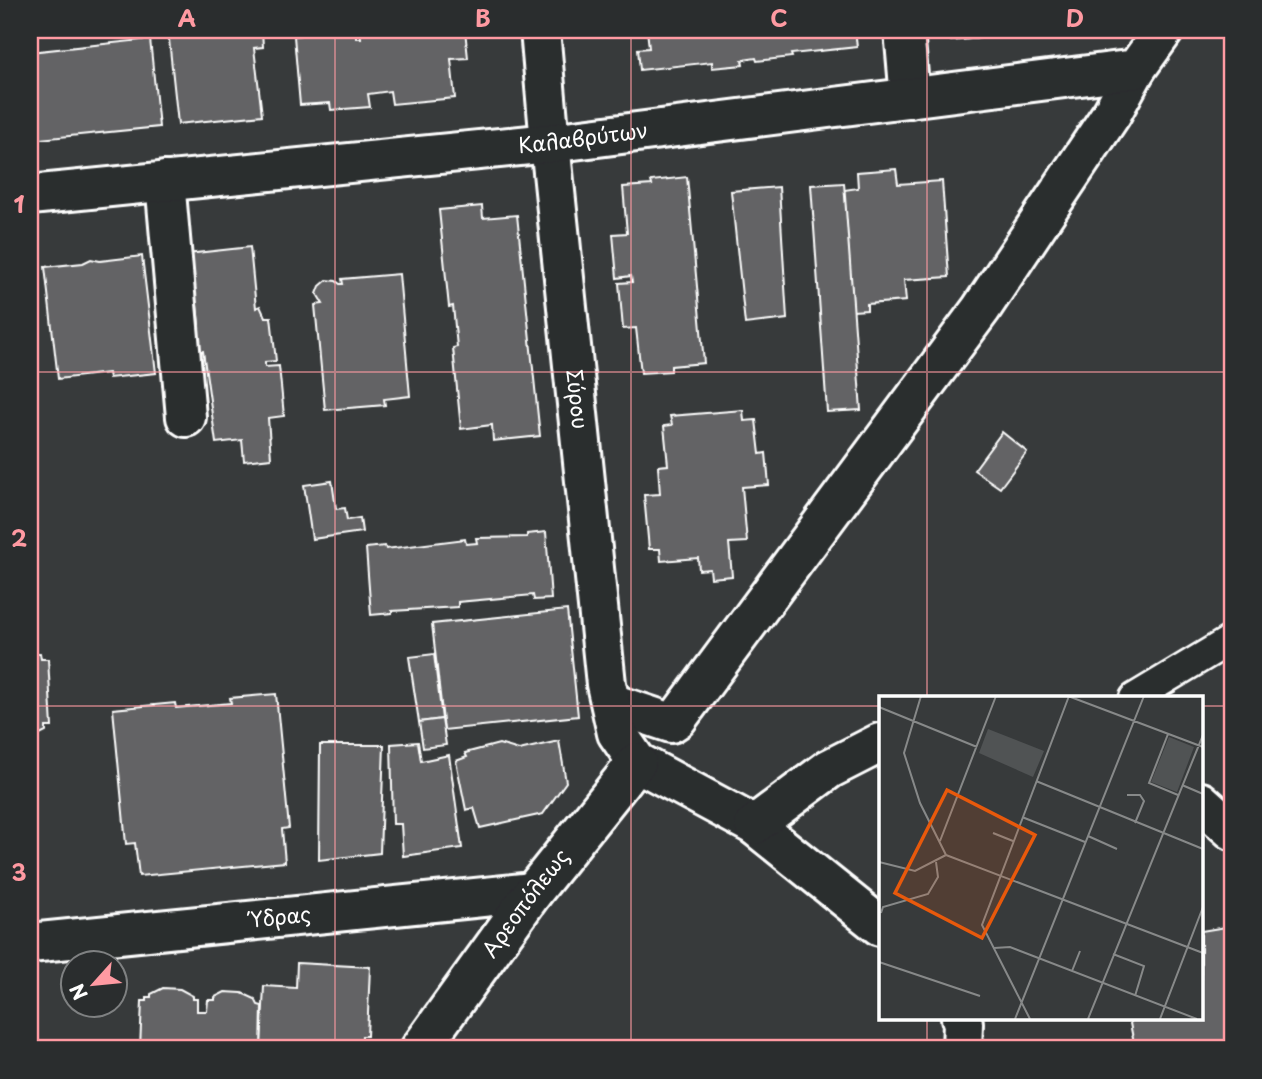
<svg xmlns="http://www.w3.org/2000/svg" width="1262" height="1079" font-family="'Playpen Sans',sans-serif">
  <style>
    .building { fill: #636465; stroke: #fff; stroke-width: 2 }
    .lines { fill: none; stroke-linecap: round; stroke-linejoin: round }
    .service-casing { stroke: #fff; stroke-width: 33 }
    .pedestrian-casing { stroke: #fff; stroke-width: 44 }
    .minor-casing { stroke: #fff; stroke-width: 44 }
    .service { stroke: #2a2d2e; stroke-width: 28 }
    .pedestrian { stroke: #2a2d2e; stroke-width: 38 }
    .minor { stroke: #2a2d2e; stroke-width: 38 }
    .grid { fill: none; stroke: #ff9aa2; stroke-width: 2; stroke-opacity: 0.55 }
    .labels { text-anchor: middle; stroke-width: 6; stroke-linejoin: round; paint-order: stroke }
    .street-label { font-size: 21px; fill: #fff; stroke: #2a2d2e }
    .inset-road { fill: none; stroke: #878989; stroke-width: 2 }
    .view { fill: #e8590c; fill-opacity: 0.15; stroke: #e8590c; stroke-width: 3.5 }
    .inset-edge { fill: none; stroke: #fff; stroke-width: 3.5 }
    .neatline { fill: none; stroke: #ff9aa2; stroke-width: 2.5 }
    .grid-label { font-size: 23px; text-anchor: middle; font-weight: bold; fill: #ff9aa2 }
  </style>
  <rect width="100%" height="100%" fill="#373a3b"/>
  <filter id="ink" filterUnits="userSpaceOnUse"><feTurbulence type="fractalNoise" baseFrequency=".0143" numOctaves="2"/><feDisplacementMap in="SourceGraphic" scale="14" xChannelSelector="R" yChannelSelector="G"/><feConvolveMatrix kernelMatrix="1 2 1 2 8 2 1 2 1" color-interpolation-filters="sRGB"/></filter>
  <g filter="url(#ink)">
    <g class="building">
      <path d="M168 30H262L263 47 254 48 262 115 178 124Z"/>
      <path d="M339 30H356V38H361L360 30H465L468 58 451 59 455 98 392 104 390 91 368 94 370 107 331 110 330 103 300 105 294 36Z"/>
      <path d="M647 30H855L857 47 791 54 792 57 757 61 756 58 742 60 743 65 712 68V62L640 70 638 49 649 48Z"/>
      <path d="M950 30H1035V33L951 41Z"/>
      <path d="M1035 30H1064L1035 33Z"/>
      <path d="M150 39 159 127 30 140V52Z"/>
      <path d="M896 169 898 184 942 181 949 277 904 280 906 301 867 304V310L853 311 844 190 858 188 857 172Z"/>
      <path d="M687 177 704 363 671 366V371L641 373 636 328 623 329 619 283 632 282 631 276 617 278 613 234 627 233 623 187 652 185 651 181Z"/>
      <path d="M844 183 861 410 827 412 811 185Z"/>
      <path d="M779 187 787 319 745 324 731 191Z"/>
      <path d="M482 206 483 218 517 215 540 436 493 441 492 425 461 429 453 348 457 347 453 306 449 307 439 210Z"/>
      <path d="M250 247 256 308 260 306 265 317H271L276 361 265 362V367L279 366 284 416 268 418 271 458 244 461 242 440 216 443 203 351 186 353 190 325 199 324 197 305H193L187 254Z"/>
      <path d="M142 256 156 373 109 378 108 373 58 379 45 267 83 263 91 259 100 261Z"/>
      <path d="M399 274 410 396 384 399 385 405 325 410 315 305 323 304 317 294 320 286 327 280 336 281 340 284H343L342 279Z"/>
      <path d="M30 386 33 428H30Z"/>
      <path d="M743 410 744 421 756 420 760 454 766 453 769 485 742 487 747 542 729 543 732 576 711 578 710 569 699 570 698 558 661 561 660 549H649L644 495 660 494 658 466 668 465 664 426 672 425 670 416Z"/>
      <path d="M1002 432 1027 452 1000 488 974 470Z"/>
      <path d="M332 481 336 509 345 508 347 520 360 518 362 532 312 539 304 485Z"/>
      <path d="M546 532 551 599 534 600 533 595 458 602V607L392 611V613L371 615 366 548 385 546 386 549 465 539 466 544 477 543 476 538 527 537V534Z"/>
      <path d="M567 610 578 716 444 730 432 624Z"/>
      <path d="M40 653 41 659H48L52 727H46V732L36 737 30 729V654Z"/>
      <path d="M434 654 442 719 419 722 409 657Z"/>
      <path d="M276 694 289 828 282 829 285 862 139 876 135 843 126 844 113 709 175 703 176 708 231 703 230 698Z"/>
      <path d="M442 719 446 745 423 748 419 722Z"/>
      <path d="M559 741 566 782 543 814 480 828 474 808 466 810 456 761 467 757 465 753 499 744 519 750Z"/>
      <path d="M418 742 421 761 449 755 462 848 403 856 401 824H393L391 744Z"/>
      <path d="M320 745H384L380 853 319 860Z"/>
      <path d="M1232 926V1049H1135L1129 1018H1201V931Z"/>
      <path d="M297 963 370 967 367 1036H362L361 1049H293V1047L261 1046 264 986 296 988Z"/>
      <path d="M163 988 180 989 193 996V999H197V1011H207L208 1000H215V997L225 992 242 993 255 999 258 1005 262 1006 261 1049H140L142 1001H147V997H151V994Z"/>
    </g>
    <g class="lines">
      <g class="service-casing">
        <path id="service" d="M1134 698 1232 639"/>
      </g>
      <g class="pedestrian-casing">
        <g id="pedestrian">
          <path d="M904 30 910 98"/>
          <path d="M611 703 671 723 677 719 981 309 1112 113 1136 69"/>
        </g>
      </g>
      <g class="minor-casing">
        <g id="minor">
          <path id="s1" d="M540 30 550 143 606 684 617 733 637 762 754 825 880 926"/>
          <path d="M165 181 186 417"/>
          <path id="s2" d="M30 195 550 143 1136 69 1164 30"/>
          <path d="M1201 802 1232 830"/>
          <path d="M754 825 829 769 880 743"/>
          <path id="s3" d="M30 943 533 892"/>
          <path d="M961 1018 963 1023 962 1049"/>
          <path id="s4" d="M420 1049 533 892 637 762"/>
        </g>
      </g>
      <use href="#service" class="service"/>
      <use href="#pedestrian" class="pedestrian"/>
      <use href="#minor" class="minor"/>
    </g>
  </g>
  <path class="grid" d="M335 30V1049M631 30V1049M927 30V698M30 372H1232M30 706H880M1201 706H1232M927 1018V1049"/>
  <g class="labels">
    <g class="street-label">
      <text dy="7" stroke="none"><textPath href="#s2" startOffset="556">Καλαβρύτων</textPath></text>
      <text dy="7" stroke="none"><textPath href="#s1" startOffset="371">Σύρου</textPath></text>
      <text dy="7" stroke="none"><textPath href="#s4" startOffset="180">Αρεοπόλεως</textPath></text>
      <text dy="7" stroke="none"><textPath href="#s3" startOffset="252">Ύδρας</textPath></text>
    </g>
  </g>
  <g transform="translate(879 696)">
    <rect width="324" height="324" fill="#373a3b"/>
    <path d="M109 33 165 55 154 81 100 57ZM290 41 315 51 298 96 272 86Z" fill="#505354"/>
    <path class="inset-road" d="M42 0 25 57 41 107 67 159M189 0 324 51M0 11 98 51M289 38 270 87 299 99M157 85 324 153M303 89 324 98M248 99H261L265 105 256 127M143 121 206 146M114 137 134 145M209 140 238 153M61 145 117 0M67 159 324 257M0 166 36 175 67 159M2 217 4 211 49 198 59 181 57 166M115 252 131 251 318 323M234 258 265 270 256 300M0 266 101 300M193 275 201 255M136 323 265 0M151 323 103 229 190 0M209 323 324 39M281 323 324 211"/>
    <path class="view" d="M68 94 156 139 103 242 16 197Z"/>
    <rect width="324" height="324" class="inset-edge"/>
  </g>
  <rect width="1262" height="1079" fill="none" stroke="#2a2d2e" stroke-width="77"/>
  <g transform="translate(94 984) rotate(243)"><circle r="33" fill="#2a2d2e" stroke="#7f8182" stroke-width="2"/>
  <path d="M0-5L12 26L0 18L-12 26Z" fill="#ff9aa2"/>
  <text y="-10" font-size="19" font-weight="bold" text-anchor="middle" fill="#ffffff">N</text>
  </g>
  <rect x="38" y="38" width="1186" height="1002" class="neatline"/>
  <g class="grid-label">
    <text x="187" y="27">A</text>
    <text x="483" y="27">B</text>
    <text x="779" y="27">C</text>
    <text x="1075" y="27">D</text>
    <text x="19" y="213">1</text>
    <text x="19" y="547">2</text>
    <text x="19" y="881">3</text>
  </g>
</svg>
